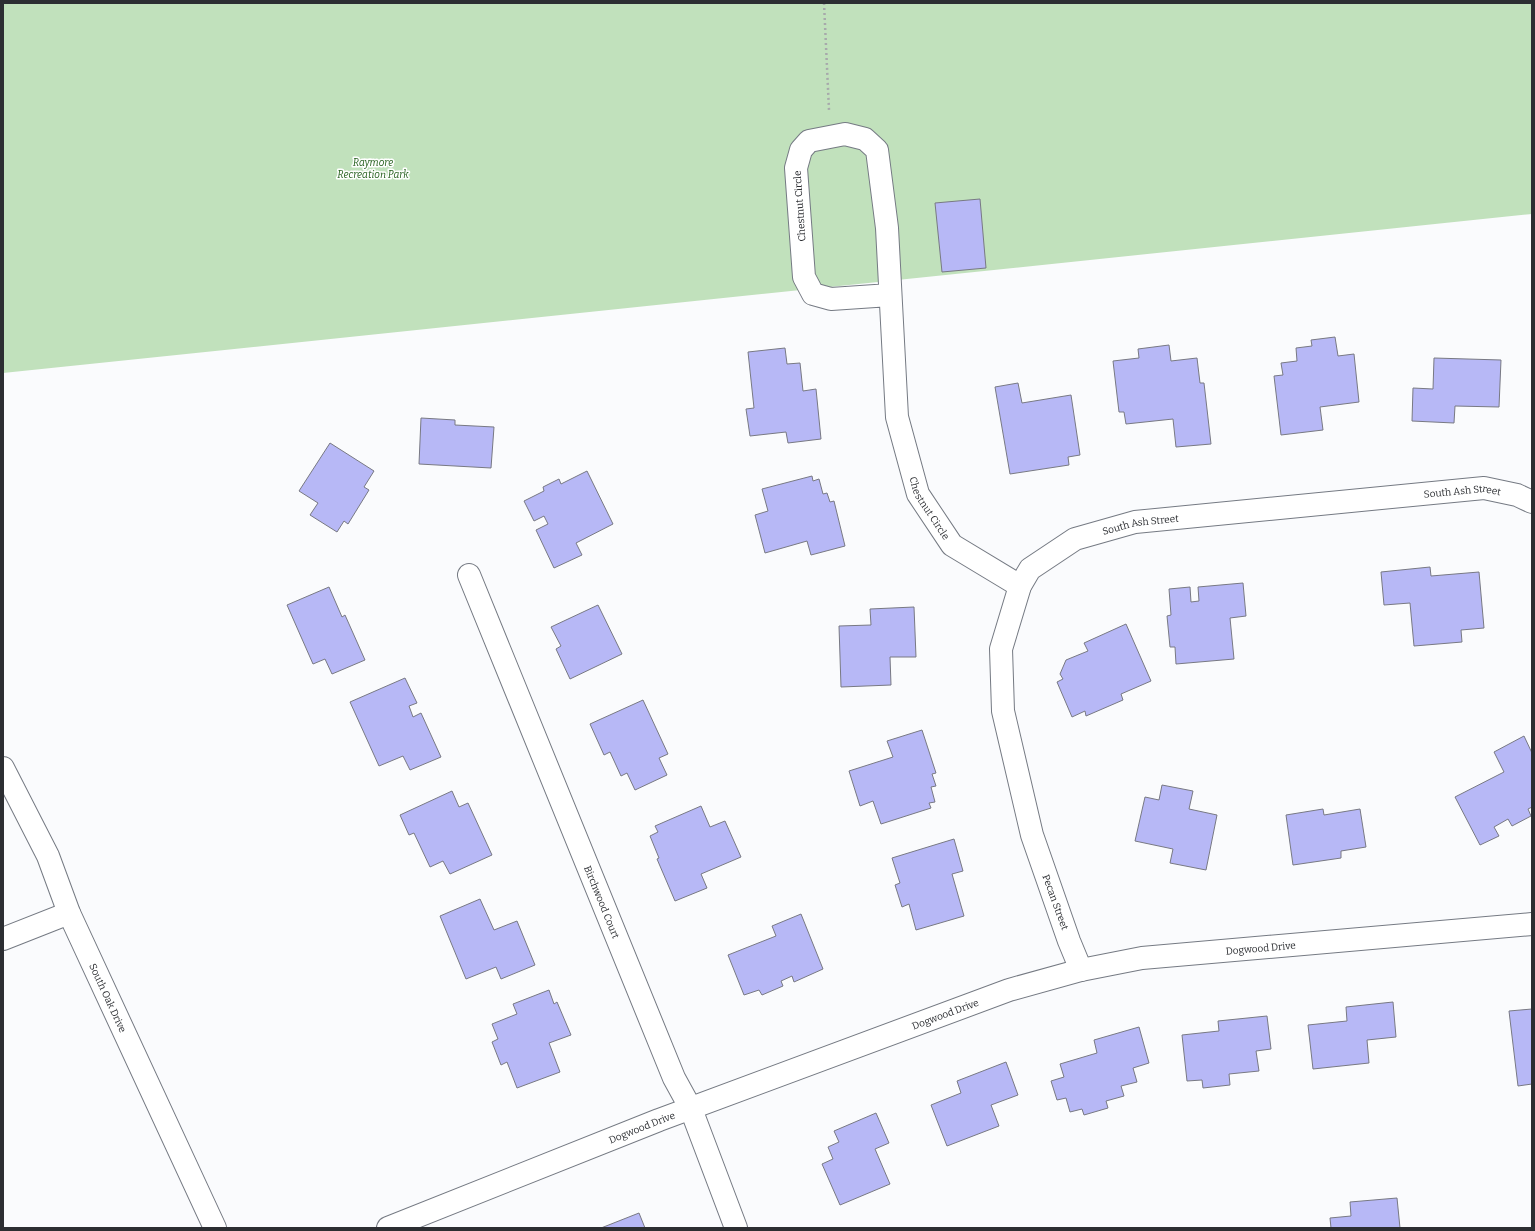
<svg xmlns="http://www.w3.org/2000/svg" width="1535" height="1231" font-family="Bitter,serif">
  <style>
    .green { fill: #c1e1bc }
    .building { fill: #b7b8f6; stroke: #787983 }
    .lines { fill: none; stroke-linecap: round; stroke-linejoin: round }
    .street-casing { stroke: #757a83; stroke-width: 24 }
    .path { stroke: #a7a9ab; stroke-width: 2.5; stroke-dasharray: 2 3; stroke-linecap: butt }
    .street { stroke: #fff; stroke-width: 22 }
    .labels { text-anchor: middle; stroke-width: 3; stroke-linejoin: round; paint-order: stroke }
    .park-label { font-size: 10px; font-style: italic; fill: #1f5b17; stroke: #fff }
    .street-label { font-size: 10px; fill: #2c2e32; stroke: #fff }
  </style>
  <rect width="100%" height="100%" fill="#fafbfd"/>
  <path class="green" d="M3 3H1532V214L3 373Z"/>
  <g class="building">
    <path d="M980 199 986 268 942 272 935 203Z"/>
    <path d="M1335 337 1338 356 1354 354 1359 402 1320 407 1323 430 1281 435 1274 376 1283 375 1281 363 1297 361 1296 348 1312 346 1311 340Z"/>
    <path d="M1169 345 1171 361 1197 358 1200 383H1204L1211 444 1176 447 1173 419 1126 424 1124 412H1119L1113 361 1139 358 1138 349Z"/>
    <path d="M785 348 787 364 800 363 803 391 816 389 821 439 788 443 786 432 750 436 746 409 754 408 748 352Z"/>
    <path d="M1434 358 1501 360 1499 407 1455 406 1454 423 1412 421 1413 388 1433 389Z"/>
    <path d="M1018 383 1022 403 1071 395 1080 455 1068 457 1069 465 1010 474 995 387Z"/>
    <path d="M421 418 455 420V425L494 427 491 468 419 464Z"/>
    <path d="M330 443 374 471 364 487 369 490 348 524 344 521 337 532 310 515 318 503 299 491Z"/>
    <path d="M587 471 613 524 576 543 582 555 554 568 536 530 548 524 544 516 534 521 524 501 544 491 543 487 559 479 561 484Z"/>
    <path d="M812 476 813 481 819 479 823 494 827 493 830 502 834 501 845 546 811 555 807 541 765 553 755 515 768 511 762 489Z"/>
    <path d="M1430 567 1431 576 1479 572 1484 628 1461 630 1462 642 1414 646 1410 603 1384 605 1381 572Z"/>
    <path d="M1243 583 1246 616 1230 618 1234 659 1176 664 1175 647H1170L1167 616 1171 615 1169 589 1190 587 1191 602 1199 601 1198 587Z"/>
    <path d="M329 587 342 617 345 615 365 660 332 674 325 659 313 664 287 605Z"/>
    <path d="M598 605 622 654 570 679 556 649 561 646 551 627Z"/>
    <path d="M914 607 916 657H890L891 685 841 687 839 626 871 625 870 609Z"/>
    <path d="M1126 624 1151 681 1121 694 1123 700 1086 716 1085 711 1072 717 1057 682 1063 679 1060 674 1066 660 1088 651 1084 643Z"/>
    <path d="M405 678 417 703 409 706 413 717 421 713 441 757 410 770 403 756 379 766 350 702Z"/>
    <path d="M643 700 668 754 659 758 667 775 635 790 627 773 621 776 610 752 604 755 590 724Z"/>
    <path d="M922 730 936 773 932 774 936 786 931 787 935 802 929 803 931 808 881 824 873 801 860 806 849 771 893 757 887 741Z"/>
    <path d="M1524 736 1532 753V807L1528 809 1531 816 1512 826 1508 819 1494 827 1499 836 1480 845 1455 797 1504 772 1494 752Z"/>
    <path d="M1162 785 1193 791 1189 809 1217 815 1206 870 1170 863 1173 849 1135 841 1145 797 1159 800Z"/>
    <path d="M452 791 459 807 468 803 492 855 450 874 443 861 430 867 414 833 409 835 400 815Z"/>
    <path d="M701 806 710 827 725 821 741 857 701 874 707 888 675 901 657 859 659 858 650 836 658 832 655 826Z"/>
    <path d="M1323 809 1324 815 1360 809 1366 847 1341 851V858L1293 865 1286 815Z"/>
    <path d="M954 839 963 871 952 874 964 916 916 930 909 904 902 907 895 885 900 883 892 858Z"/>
    <path d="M480 899 494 930 517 921 535 965 501 979 496 967 466 979 440 916Z"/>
    <path d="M801 914 823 969 794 982 792 976 781 981 783 986 762 995 759 990 744 995 728 955 776 936 772 926Z"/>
    <path d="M549 990 554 1004 557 1002 571 1035 549 1043 560 1072 517 1088 507 1062 501 1065 492 1042 498 1039 492 1024 517 1014 513 1004Z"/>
    <path d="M1393 1002 1396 1037 1367 1040 1369 1063 1313 1069 1308 1025 1347 1021 1346 1007Z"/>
    <path d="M1532 1009V1084L1518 1086 1509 1011Z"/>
    <path d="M1267 1016 1271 1049 1256 1051 1259 1071 1229 1074 1230 1085 1203 1088 1202 1080 1187 1081 1182 1035 1219 1031 1218 1021Z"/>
    <path d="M1139 1027 1149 1063 1133 1068 1137 1082 1121 1086 1124 1096 1106 1101 1108 1108 1084 1115 1082 1109 1070 1112 1066 1098 1057 1100 1051 1081 1064 1077 1060 1064 1097 1053 1094 1040Z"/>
    <path d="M1006 1062 1018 1095 991 1105 999 1126 947 1146 931 1105 961 1093 957 1081Z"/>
    <path d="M876 1113 889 1143 875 1149 890 1184 840 1205 822 1164 833 1159 828 1147 839 1142 834 1131Z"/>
    <path d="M1397 1198 1400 1228H1331L1330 1218 1351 1216 1350 1202Z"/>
    <path d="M639 1213 645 1228H601Z"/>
  </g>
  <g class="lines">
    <g class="street-casing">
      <g id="street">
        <path id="s1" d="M890 295 831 299 813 294 804 277 796 168 801 150 809 141 845 134 865 139 877 150 887 228 897 417 918 494 952 545 1020 586"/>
        <path id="s2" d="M469 575 674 1078 691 1109 736 1228"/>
        <path id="s3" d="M3 768 48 856 69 913 215 1228"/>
        <path d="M3 939 69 913"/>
        <path id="s4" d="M1081 970 1069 941 1032 835 1003 711 1001 649 1020 586 1030 569 1075 539 1135 522 1484 488 1517 495 1532 502"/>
        <path id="s5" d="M388 1228 659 1120 1009 990 1081 970 1142 958 1532 924"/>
      </g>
    </g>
    <path class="path" d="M824 3 829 110"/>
    <use href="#street" class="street"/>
  </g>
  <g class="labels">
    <g class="park-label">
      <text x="373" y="166">Raymore<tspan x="373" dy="12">Recreation Park</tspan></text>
    </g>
    <g class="street-label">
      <text transform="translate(799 206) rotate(-94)" y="4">Chestnut Circle</text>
      <text dy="4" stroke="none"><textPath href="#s4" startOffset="864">South Ash Street</textPath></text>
      <text dy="4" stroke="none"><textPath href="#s1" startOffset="676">Chestnut Circle</textPath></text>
      <text dy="4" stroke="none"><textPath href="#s4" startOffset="540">South Ash Street</textPath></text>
      <text dy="4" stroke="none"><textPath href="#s2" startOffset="353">Birchwood Court</textPath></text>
      <text transform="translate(1056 902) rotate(70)" y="4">Pecan Street</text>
      <text dy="4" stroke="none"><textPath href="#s5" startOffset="921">Dogwood Drive</textPath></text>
      <text dy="4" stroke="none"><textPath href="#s3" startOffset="253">South Oak Drive</textPath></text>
      <text dy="4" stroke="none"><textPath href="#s5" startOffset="597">Dogwood Drive</textPath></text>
      <text dy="4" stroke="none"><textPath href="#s5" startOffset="273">Dogwood Drive</textPath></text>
    </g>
  </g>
  <rect width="1535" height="1231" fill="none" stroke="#2c2e32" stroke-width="8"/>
</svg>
